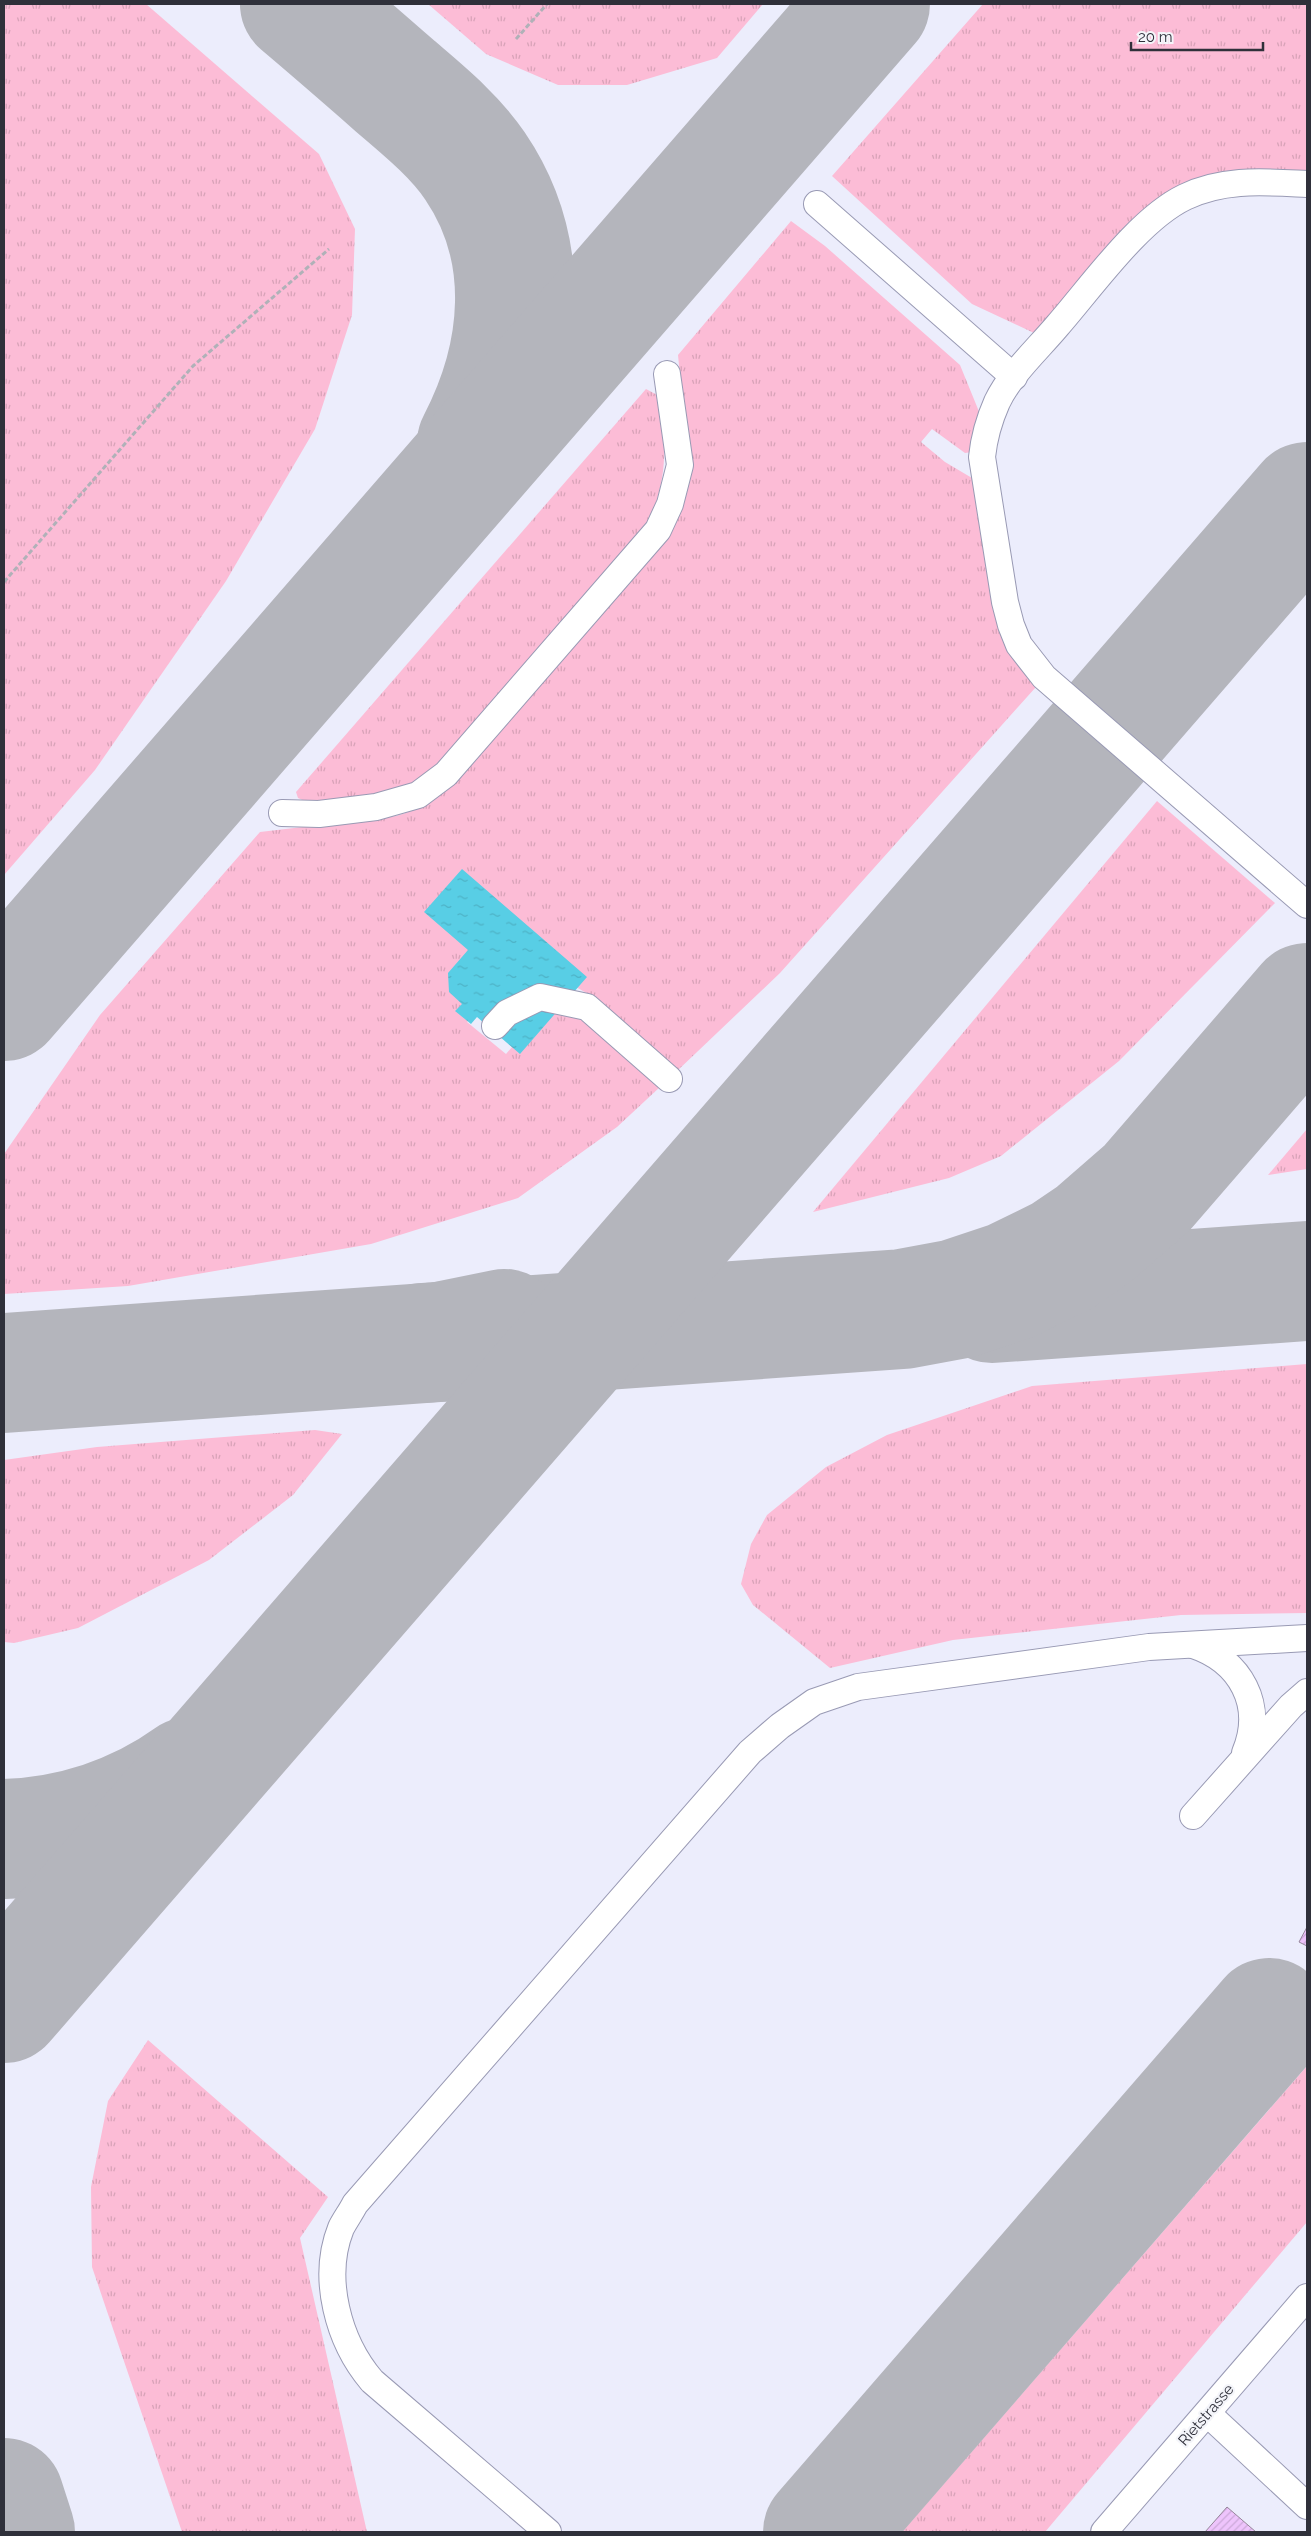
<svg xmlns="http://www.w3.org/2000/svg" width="1311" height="2536" font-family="Raleway,sans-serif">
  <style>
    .built { fill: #ecedfc }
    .grass { fill: url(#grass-tufts) }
    .water { fill: url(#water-ripples) }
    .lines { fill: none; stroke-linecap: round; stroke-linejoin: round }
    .taxiway { stroke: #b4b5bc; stroke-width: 120 }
    .building { fill: url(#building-hatch); stroke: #97869c }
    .lane-casing { stroke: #999ab4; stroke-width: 28 }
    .path { stroke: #b0b1b8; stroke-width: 3; stroke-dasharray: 5 2.5; stroke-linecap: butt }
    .lane { stroke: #fff; stroke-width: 26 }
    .labels { text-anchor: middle; stroke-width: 4.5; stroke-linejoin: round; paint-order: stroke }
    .street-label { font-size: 15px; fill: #2f303a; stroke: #f4f5fa }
  </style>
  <defs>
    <pattern id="grass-tufts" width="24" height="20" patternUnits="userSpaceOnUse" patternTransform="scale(1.25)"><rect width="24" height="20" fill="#fcbcd6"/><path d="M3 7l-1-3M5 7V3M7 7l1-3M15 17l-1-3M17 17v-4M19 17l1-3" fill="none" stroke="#d8a2b8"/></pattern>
    <pattern id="water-ripples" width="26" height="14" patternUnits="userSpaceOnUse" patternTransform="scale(1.25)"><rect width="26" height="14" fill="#58cee5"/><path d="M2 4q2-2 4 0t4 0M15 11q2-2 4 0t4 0" fill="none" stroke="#4db1c5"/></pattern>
    <pattern id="building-hatch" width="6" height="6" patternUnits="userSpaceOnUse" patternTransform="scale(1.25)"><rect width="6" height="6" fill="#eec4fc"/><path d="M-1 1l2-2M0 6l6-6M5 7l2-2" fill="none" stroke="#cca9d9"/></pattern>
  </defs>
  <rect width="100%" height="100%" fill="#f4f5fa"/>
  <rect class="built" x="4" y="4" width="1303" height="2528"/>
  <g class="grass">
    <path d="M4 4H146L319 154 355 229 352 315 315 429 226 581 95 770 4 875Z"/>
    <path d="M428 4H763L717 58 627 85H558L486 54Z"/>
    <path d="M983 4H1307V172C1233 169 1184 166 1129 224L1034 333 972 304 832 176Z"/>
    <path d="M791 221 825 246 960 365 980 414 972 452 965 453 932 429 921 442 945 462 972 478 993 610 1018 664 1036 687 780 973 676 1072 597 999 576 987 491 996 467 1022 506 1054 535 1020 545 1013 572 1012 660 1087 617 1127 518 1198 371 1244 128 1286 4 1294V1154L100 1015 260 832 396 816C417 810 433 802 449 786L689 468 678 355Z"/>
    <path d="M646 389 661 397C666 450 668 477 647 527L434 770 396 794 309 803 298 798 296 792Z"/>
    <path d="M1157 801 1275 903 1119 1061 1001 1156 949 1178 813 1212Z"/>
    <path d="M1307 1129V1169L1268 1175Z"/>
    <path d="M1307 1364V1613L1181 1615 953 1640 830 1668 753 1605 741 1584 751 1544 767 1515 826 1467 887 1435 1032 1386Z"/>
    <path d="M315 1430 342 1434 293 1495 209 1560 78 1628 14 1643 4 1642V1460L97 1447Z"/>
    <path d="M148 2040 328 2197 300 2238 367 2532H182L92 2267 91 2187 108 2101Z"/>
    <path d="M1307 2066V2222L1045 2532H902Z"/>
  </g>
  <path class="water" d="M462 869 587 977 520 1054 477 1017 471 1024 455 1011 462 1004 449 992 448 973 468 950 424 912Z"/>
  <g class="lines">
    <g class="taxiway">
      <path d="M300 4C332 31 363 58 395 86 423 110 454 135 475 166 533 251 523 355 477 443"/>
      <path d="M4 1001 870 4"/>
      <path d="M992 1303 1307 1281"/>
      <path d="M422 1343 903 1309 957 1299 1011 1281 1062 1256 1093 1235 1147 1188 1307 1003"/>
      <path d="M4 1373 440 1342 504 1329"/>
      <path d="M4 1839C70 1837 136 1816 190 1777"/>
      <path d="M4 2003 1307 502"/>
      <path d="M4 2498 15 2532"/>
      <path d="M823 2532 1269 2018"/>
    </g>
  </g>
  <g class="building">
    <path d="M1307 1927V1946L1299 1942Z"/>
    <path d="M1227 2507 1256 2532H1205Z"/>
  </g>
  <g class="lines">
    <g class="lane-casing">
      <g id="lane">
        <path d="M1307 184C1265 182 1224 178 1185 197 1139 219 1092 286 1058 325 1038 349 1011 373 997 402 989 420 984 438 982 457L1005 602 1011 625 1019 645 1044 677 1307 905"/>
        <path d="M817 204 1014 377"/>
        <path d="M282 813 319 814 376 807 418 795 446 774 658 530 670 504 680 465 667 374"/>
        <path d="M495 1026 507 1013 540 997 587 1007 669 1079"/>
        <path d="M1193 1645C1241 1661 1265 1705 1245 1753"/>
        <path d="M1193 1816 1291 1706 1307 1692"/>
        <path d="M1208 2414 1307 2506"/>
        <path d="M548 2532 372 2381C338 2341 321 2278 341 2228 345 2220 351 2212 355 2204L750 1752 780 1726 814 1702 858 1687 1149 1647 1307 1638"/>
        <path d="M1104 2532 1307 2297"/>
      </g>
    </g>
    <g class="path">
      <path d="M516 39 547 4"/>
      <path d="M4 582 193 366 329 249"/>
    </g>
    <use href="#lane" class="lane"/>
  </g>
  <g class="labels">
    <g class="street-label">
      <text transform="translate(1206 2415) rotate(-49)" y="5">Rietstrasse</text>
    </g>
  </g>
  <rect width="1311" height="2536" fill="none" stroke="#2f303a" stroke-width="10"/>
  <path d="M1131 42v8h132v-8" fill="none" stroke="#2f303a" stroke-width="2.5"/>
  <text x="1138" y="42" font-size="15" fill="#2f303a" stroke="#f4f5fa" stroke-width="4" paint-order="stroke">20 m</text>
</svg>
